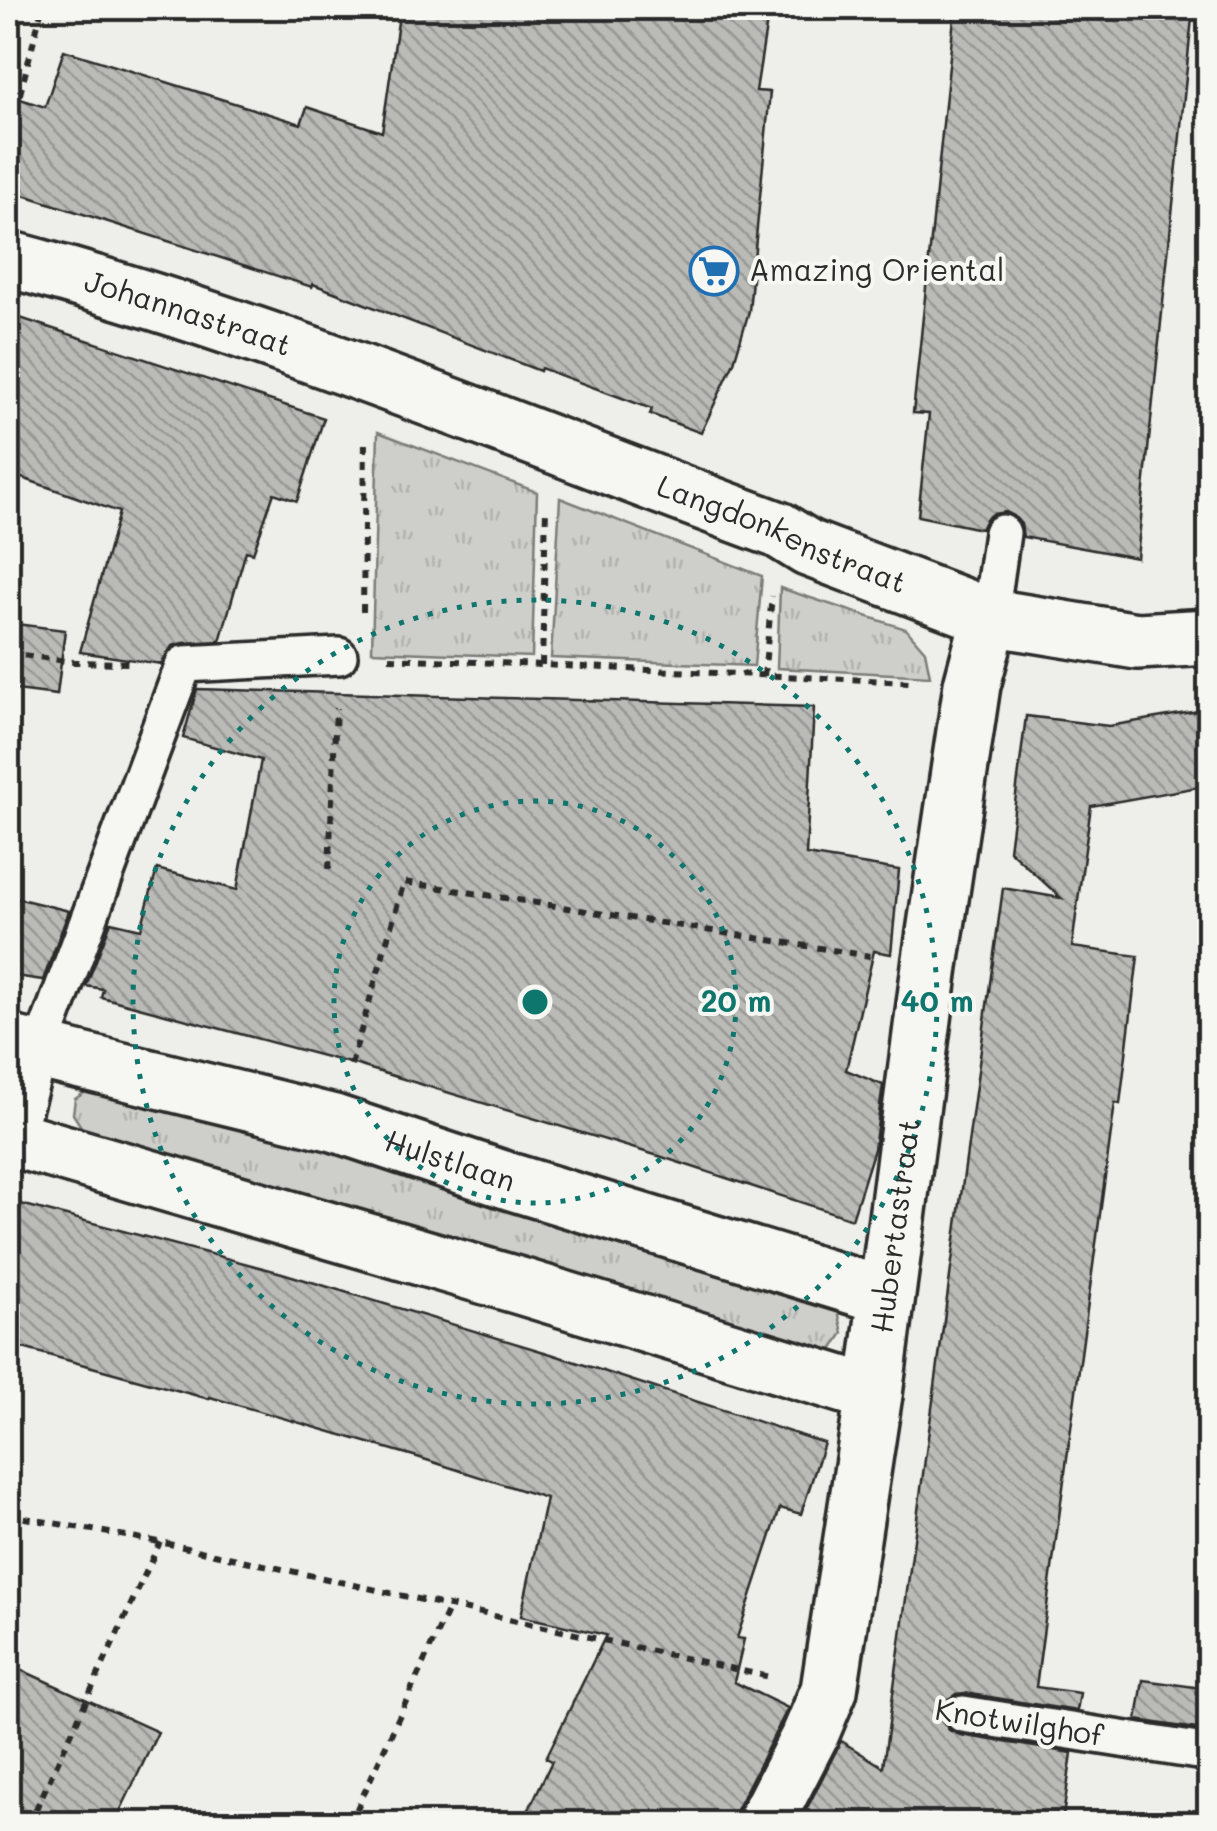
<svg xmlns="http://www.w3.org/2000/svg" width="1217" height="1831" font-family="Mali,sans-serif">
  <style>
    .grass { fill: url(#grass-tufts); stroke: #7c7c7a; stroke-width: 2.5 }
    .building { fill: url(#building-back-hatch); stroke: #2b2b2b; stroke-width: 2.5 }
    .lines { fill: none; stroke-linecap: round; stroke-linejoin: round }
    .lane-casing { stroke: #2b2b2b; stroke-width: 42 }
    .street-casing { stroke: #2b2b2b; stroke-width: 62 }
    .path { stroke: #2b2b2b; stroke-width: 6; stroke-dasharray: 8 8; stroke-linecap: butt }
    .lane { stroke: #f6f6f2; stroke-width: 35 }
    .street { stroke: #f6f6f2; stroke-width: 55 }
    .ring { fill: none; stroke: #0f766e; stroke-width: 5; stroke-dasharray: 5 10 }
    .labels { text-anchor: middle; stroke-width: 8; stroke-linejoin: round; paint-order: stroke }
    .poi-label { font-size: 30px; fill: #2b2b2b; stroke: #f6f6f2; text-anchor: start }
    .street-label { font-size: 30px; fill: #2b2b2b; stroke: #f6f6f2 }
    .centre { fill: #0f766e; stroke: #f6f6f2; stroke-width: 5 }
    .ring-label { font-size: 30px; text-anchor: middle; font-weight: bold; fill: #0f766e; stroke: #f6f6f2; stroke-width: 8; stroke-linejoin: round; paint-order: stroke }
  </style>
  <defs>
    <pattern id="grass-tufts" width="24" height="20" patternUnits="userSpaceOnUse" patternTransform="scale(2.5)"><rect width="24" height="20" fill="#cececa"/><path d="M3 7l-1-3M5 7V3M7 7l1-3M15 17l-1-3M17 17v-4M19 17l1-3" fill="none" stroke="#b1b1ae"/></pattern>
    <pattern id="building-back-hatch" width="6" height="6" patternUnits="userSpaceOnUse" patternTransform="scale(2.5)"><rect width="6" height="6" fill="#babab7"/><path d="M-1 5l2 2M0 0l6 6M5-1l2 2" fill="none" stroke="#979795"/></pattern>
  </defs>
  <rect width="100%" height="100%" fill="#eeeeea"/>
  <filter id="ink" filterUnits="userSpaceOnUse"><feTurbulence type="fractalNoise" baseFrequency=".01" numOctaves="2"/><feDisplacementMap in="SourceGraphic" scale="20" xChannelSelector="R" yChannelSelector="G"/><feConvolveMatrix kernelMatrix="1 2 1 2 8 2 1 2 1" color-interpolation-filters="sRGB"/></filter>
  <g filter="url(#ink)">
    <g class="grass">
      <path d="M378 432 537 492 532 657 372 651Z"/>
      <path d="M560 498 762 576 754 666 551 658Z"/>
      <path d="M780 588 906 629 925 651 930 676 777 668Z"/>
      <path d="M96 1085 300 1135 810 1296 838 1311 843 1333 832 1350 811 1354 90 1141 73 1114 75 1099Z"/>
    </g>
    <g class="building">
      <path d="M400 8H769L756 91 770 92 749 311 734 362 701 433 650 414 652 409 541 368 540 371 313 284 312 287 8 190V95L45 107 64 50 301 124 307 107 382 132Z"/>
      <path d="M955 8H1193L1137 558 1023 537 1021 524 1014 516 1006 512 993 514 986 519 981 529 918 516 929 414 913 413Z"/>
      <path d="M8 314 324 418 297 501 274 493 253 553 246 551 220 641 183 643 172 646 161 664 80 652 119 512 8 473Z"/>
      <path d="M8 623 65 630 57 695 8 689Z"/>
      <path d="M197 689 814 707 806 855 899 870 891 954 874 951 846 1070 883 1085 874 1149 852 1219 662 1157 357 1065 101 997 103 989 86 986 111 922 141 929 157 869 237 890 261 760 183 738Z"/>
      <path d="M1210 709V785L1091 806 1078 900 1072 947 1138 956 1120 1104 1115 1103 1036 1687 1080 1693 1077 1711 965 1693 956 1694 947 1700 942 1712 943 1721 949 1730 960 1735 1072 1753 1062 1824H799L841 1741 883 1767 1003 888 1061 898 1009 850 1026 716 1109 726Z"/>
      <path d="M8 896 69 911 43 980 8 975Z"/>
      <path d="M21 1204 282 1273 551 1354 824 1443 801 1514 780 1508 737 1638 744 1639 734 1682 788 1708 736 1810 733 1824H522L552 1761 546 1758 606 1635 521 1616 546 1498 414 1456 210 1397 209 1399 8 1344V1332L20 1284 8 1281V1255Z"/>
      <path d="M8 1664 158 1732 114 1824H8Z"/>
      <path d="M1143 1680 1210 1689V1731L1137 1720Z"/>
    </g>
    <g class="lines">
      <g class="lane-casing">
        <g id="lane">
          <path d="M990 617 1002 533"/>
          <path d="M15 1139 40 1050 184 664 339 656"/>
          <path d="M963 1714 1210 1753"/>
        </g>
      </g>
      <g class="street-casing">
        <g id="street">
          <path id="s1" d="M8 259C271 329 523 436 779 530L808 548 990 617 1137 641 1210 637"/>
          <path id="s2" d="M8 1043 334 1123 512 1182 886 1296"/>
          <path d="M8 1137 520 1286 874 1394"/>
          <path id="s3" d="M764 1824 811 1733 829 1690 874 1394 930 966 972 685 990 617"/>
        </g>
      </g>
      <g class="path">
        <path d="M8 141 42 8"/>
        <path d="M363 612 365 439"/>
        <path d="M8 653 73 662 128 663"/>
        <path d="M389 658 911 682"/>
        <path d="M542 665 546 508"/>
        <path d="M764 676 772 596"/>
        <path d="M329 869 336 708"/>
        <path d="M351 1065 404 882 870 956"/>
        <path d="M8 1515 160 1542 770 1677"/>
        <path d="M29 1824 160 1542"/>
        <path d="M350 1824 450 1605"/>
      </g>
      <use href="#lane" class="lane"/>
      <use href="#street" class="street"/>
    </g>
  </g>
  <g class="ring">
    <circle cx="535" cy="1002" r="201"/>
    <circle cx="535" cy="1002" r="402"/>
  </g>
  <defs>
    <g id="supermarket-ring" transform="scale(2.5)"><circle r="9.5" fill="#f6f6f2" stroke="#1f6fb2" stroke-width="1.5"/><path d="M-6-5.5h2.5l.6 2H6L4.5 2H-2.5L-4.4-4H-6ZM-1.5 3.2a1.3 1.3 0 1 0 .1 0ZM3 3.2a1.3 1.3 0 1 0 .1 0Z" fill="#1f6fb2"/></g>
  </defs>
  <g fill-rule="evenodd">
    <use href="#supermarket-ring" x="714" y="271"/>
  </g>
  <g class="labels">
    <g class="poi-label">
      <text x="749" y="281">Amazing Oriental</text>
    </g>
    <g class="street-label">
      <text dy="10" stroke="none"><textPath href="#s1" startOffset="188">Johannastraat</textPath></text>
      <text dy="10" stroke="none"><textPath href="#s1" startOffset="822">Langdonkenstraat</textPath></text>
      <text dy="10" stroke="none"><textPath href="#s2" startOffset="458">Hulstlaan</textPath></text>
      <text dy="10" stroke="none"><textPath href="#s3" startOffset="618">Hubertastraat</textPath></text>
      <text transform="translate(1019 1723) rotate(9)" y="10">Knotwilghof</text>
    </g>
  </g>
  <circle cx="535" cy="1002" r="15" class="centre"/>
  <g class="ring-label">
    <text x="736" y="1012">20 m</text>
    <text x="937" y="1012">40 m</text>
  </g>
  <rect width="1217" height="1831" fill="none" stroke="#f6f6f2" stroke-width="40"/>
  <rect x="20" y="20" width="1177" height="1791" fill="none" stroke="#2b2b2b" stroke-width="4" filter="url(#ink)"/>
</svg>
